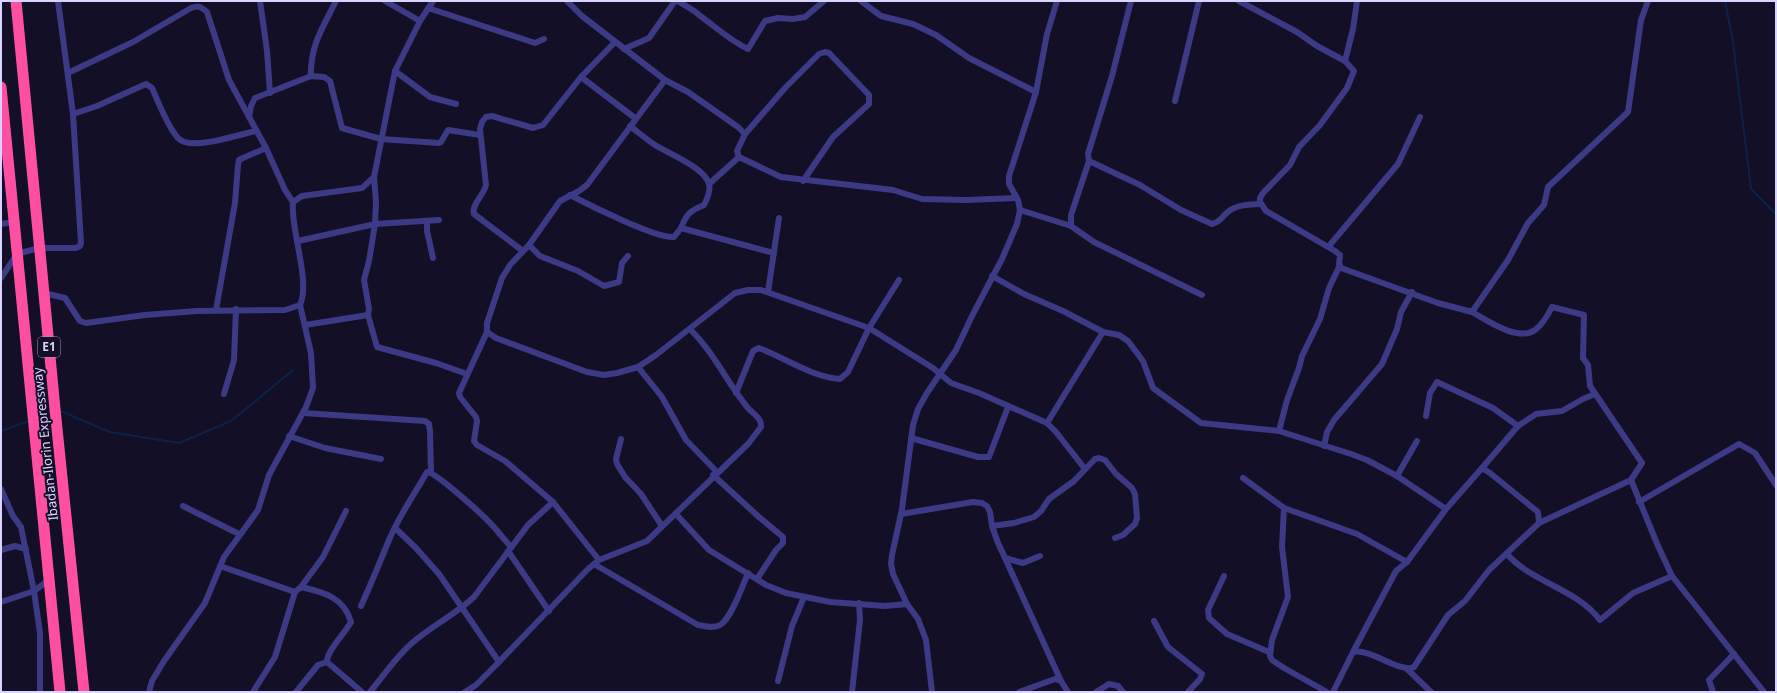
<svg xmlns="http://www.w3.org/2000/svg" width="1777" height="693" font-family="'Noto Sans',sans-serif">
  <style>
    .lines { fill: none; stroke-linecap: round; stroke-linejoin: round }
    .stream { stroke: #0c2248; stroke-width: 2 }
    .street { stroke: #3d3a85; stroke-width: 6 }
    .highway { stroke: #ff4fa3; stroke-width: 11 }
    .labels { text-anchor: middle; stroke-width: 4; stroke-linejoin: round; paint-order: stroke }
    .shield { fill: #130f26; stroke: #9e99be; stroke-width: 1 }
    .shield-label { font-size: 12px; font-weight: bold; fill: #d9d4ff }
    .street-label { font-size: 13px; fill: #d9d4ff; stroke: #130f26 }
  </style>
  <rect width="100%" height="100%" fill="#130f26"/>
  <g class="lines">
    <g class="stream">
      <path d="M1725 1 1733 42 1751 189 1776 214"/>
      <path d="M58 410 110 432 179 443 231 421 293 370"/>
      <path d="M37 417 51 411"/>
      <path d="M1 431 29 421"/>
    </g>
    <g class="street">
      <path d="M260 1 267 51 270 93"/>
      <path d="M385 1 420 21"/>
      <path d="M567 1 582 16 665 80 688 92 738 127 745 134"/>
      <path d="M678 1C685 6 693 9 699 15 716 27 729 40 748 49L765 21 778 18 793 19 805 17 824 1"/>
      <path d="M861 1 881 16 913 24 936 35 969 58 1036 92"/>
      <path d="M1131 1 1112 76 1088 154 1089 161 1140 185 1181 210 1212 224C1221 222 1222 216 1229 211 1237 205 1252 204 1261 204"/>
      <path d="M1239 1 1297 32 1317 46 1345 61 1354 71 1347 88 1320 125 1299 147 1290 165 1263 193 1260 198V202L1266 211 1335 251 1340 255 1339 264 1341 268 1438 303 1472 312 1508 260 1528 223 1544 205 1548 187 1628 112 1641 20 1648 1"/>
      <path d="M428 8 535 43 544 39"/>
      <path d="M624 49 649 38 675 1"/>
      <path d="M1345 61 1353 29 1357 1"/>
      <path d="M395 71 430 97 456 104"/>
      <path d="M68 73 133 42 191 8C199 5 201 7 207 12L229 80 266 148 285 190 293 202"/>
      <path d="M311 76C310 46 323 27 336 1"/>
      <path d="M581 77 635 118"/>
      <path d="M1175 101 1199 1"/>
      <path d="M73 114 97 106 146 84 152 88C159 103 167 126 178 138 190 152 240 134 256 131"/>
      <path d="M249 117 251 106 255 98 311 76 324 77 330 81 342 128 381 139 439 143 441 142 448 130 480 135"/>
      <path d="M630 126C638 132 646 139 655 145 668 153 705 168 709 184 711 190 707 199 704 205 690 211 687 213 681 228L774 253"/>
      <path d="M1089 161 1071 215V226L1094 242 1202 295"/>
      <path d="M374 177 376 202 375 224 369 261 364 280 369 309 368 315 377 347 436 363 467 374"/>
      <path d="M803 181 833 137 869 104V95L829 53 825 52 819 54 785 88 745 134 737 151 739 157 781 177 893 190 922 199 966 200 1016 198"/>
      <path d="M709 184 739 157"/>
      <path d="M570 195C589 205 657 239 674 237L681 228"/>
      <path d="M1020 210 1071 226"/>
      <path d="M427 221V231L433 258"/>
      <path d="M1 224 14 222"/>
      <path d="M298 241 375 224 439 220"/>
      <path d="M529 245 540 256 578 271 604 286 619 282 622 263 628 256"/>
      <path d="M1329 246 1398 164 1420 117"/>
      <path d="M523 251 474 214C471 205 484 195 486 185L480 129 482 122 486 117 492 116 533 128 543 125 581 77 615 42"/>
      <path d="M992 276 1024 294 1063 311 1103 332 1119 335 1128 341 1143 361 1153 388 1201 423 1279 431 1351 454 1367 460 1397 476 1446 509"/>
      <path d="M1 278 17 254 39 248H76L80 246 81 243 73 114 58 1"/>
      <path d="M768 292 779 218"/>
      <path d="M44 293 65 298 80 321 86 323 145 315 197 311 285 310 300 305C311 281 290 229 293 202L302 196 362 188 374 177 395 71 420 21 433 1"/>
      <path d="M216 310 235 203 238 165 239 160 243 158 266 148"/>
      <path d="M1472 312C1488 321 1518 342 1535 330 1542 325 1548 315 1552 307L1584 315 1583 358 1588 365 1590 386 1642 463 1631 480 1539 523"/>
      <path d="M305 325 368 315"/>
      <path d="M487 332 496 338 587 372 604 375 617 373 638 367 656 355 735 293 748 290H761L869 328 933 368 951 383 979 393 1047 423 1056 432 1085 469"/>
      <path d="M638 367 662 397 686 440 717 472"/>
      <path d="M736 393 753 351 759 348C785 358 812 377 840 379L848 372 869 328 899 280"/>
      <path d="M224 394 234 360 236 309"/>
      <path d="M303 413 425 421 429 424 430 431 431 473"/>
      <path d="M1426 416 1430 393 1437 382 1493 408 1518 426"/>
      <path d="M1047 423 1103 332"/>
      <path d="M1279 431 1287 400 1299 368 1302 356 1320 319 1329 288 1340 265"/>
      <path d="M289 436 325 448 381 459"/>
      <path d="M911 438 978 457H989L1008 407"/>
      <path d="M621 439 616 459 617 464 625 477 641 494 662 526"/>
      <path d="M1324 446 1327 432 1334 420 1382 364 1397 329 1401 312 1412 292"/>
      <path d="M1482 468 1518 426 1536 414 1562 411 1583 399 1595 394"/>
      <path d="M713 475 759 517 783 537V543L776 550 757 579"/>
      <path d="M1397 476 1417 441"/>
      <path d="M1243 478 1284 508 1357 534 1407 562"/>
      <path d="M1631 480 1658 546 1672 576 1764 692"/>
      <path d="M1 489 13 516 21 527 34 591 40 633V692"/>
      <path d="M1639 502 1739 444 1755 453 1776 485"/>
      <path d="M183 506 239 534"/>
      <path d="M1284 508 1282 547 1288 597 1272 640 1270 656 1272 660 1284 668 1327 692"/>
      <path d="M676 514 709 550 766 585 786 593 830 602 885 606 907 604"/>
      <path d="M901 514 973 502 982 503 987 506 990 512 992 526 998 543 1005 558 1023 563 1040 556"/>
      <path d="M992 526 1014 523 1034 517 1041 511 1049 499 1074 481 1095 459 1099 458 1105 460 1116 474 1132 488 1135 494 1137 518 1135 524 1123 535 1115 538"/>
      <path d="M395 528 415 547 439 574 499 662"/>
      <path d="M1 550 15 546 26 549"/>
      <path d="M508 551 549 611"/>
      <path d="M1507 554C1531 582 1577 589 1600 620L1633 593 1672 576"/>
      <path d="M1005 558 1061 681"/>
      <path d="M599 560 553 502 505 461 477 445 474 441 477 421 476 417 460 397 459 393 487 332V323L502 278 510 265 529 245 560 201 579 191 587 185 665 80"/>
      <path d="M594 564 698 625C705 626 713 629 720 625 731 619 743 585 748 573"/>
      <path d="M220 566 295 592"/>
      <path d="M1224 576 1208 610 1209 618 1227 634 1269 652"/>
      <path d="M301 587 323 557 346 511"/>
      <path d="M1 602 34 591 49 580"/>
      <path d="M361 606C371 584 380 562 389 540 399 516 414 495 427 472 436 472 485 517 493 526 499 533 505 540 511 547"/>
      <path d="M1154 621 1168 647 1202 674 1200 679 1188 692"/>
      <path d="M1407 669 1431 692"/>
      <path d="M778 681 792 626 804 597"/>
      <path d="M149 692 152 681 164 661 205 603 224 557 258 510 269 475 306 407 313 388 311 353 300 305"/>
      <path d="M253 692 275 657 295 592 301 587C323 592 344 597 351 622 345 633 326 652 327 662L362 692"/>
      <path d="M296 692 318 665 327 662"/>
      <path d="M370 692C384 675 396 657 412 643 431 626 455 615 474 597L528 525 553 502"/>
      <path d="M465 692 476 685 496 665 588 569 599 560 647 541 748 444 761 427C762 418 753 414 748 408 726 381 715 354 690 329"/>
      <path d="M852 692 860 620 859 603"/>
      <path d="M932 692 926 640 918 619 907 604 893 574 891 564 892 555 902 509 913 425 918 409 927 393 956 350 973 314 1002 259 1017 224 1020 210 1018 200 1009 184V176L1036 92 1047 34 1057 1"/>
      <path d="M1019 692 1055 679 1061 681 1068 692"/>
      <path d="M1096 692 1109 684 1118 686 1123 692"/>
      <path d="M1333 692 1353 652C1371 648 1401 674 1414 667L1448 615 1465 601 1489 570 1539 523 1538 512 1490 473 1482 468 1446 509 1407 562 1396 571 1353 652"/>
      <path d="M1713 692 1709 680 1734 654"/>
    </g>
    <g class="highway">
      <path d="M16 1 55 409 84 692"/>
      <path d="M1 87 60 692"/>
    </g>
  </g>
  <g class="labels">
    <rect class="shield" x="38" y="337" width="22" height="20" rx="3"/>
    <g class="shield-label">
      <text x="49" y="351">E1</text>
    </g>
    <g class="street-label">
      <text transform="translate(45 444) rotate(-96)" y="5">Ibadan-Ilorin Expressway</text>
    </g>
  </g>
  <rect width="1777" height="693" fill="none" stroke="#d9d4ff" stroke-width="4"/>
</svg>
